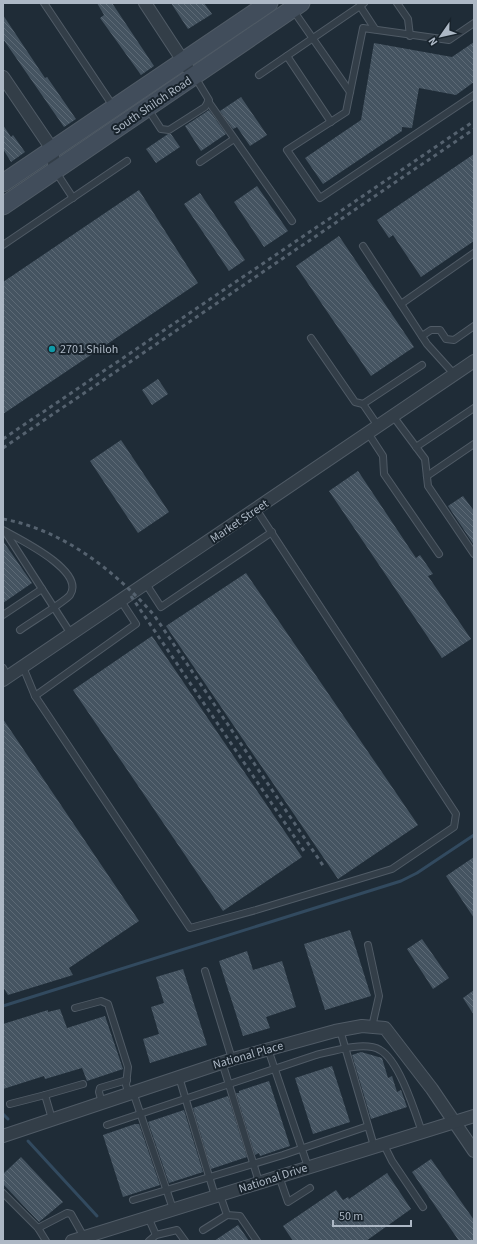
<svg xmlns="http://www.w3.org/2000/svg" width="477" height="1244" font-family="'Source Sans 3',sans-serif">
  <style>
    .lines { fill: none; stroke-linecap: round; stroke-linejoin: round }
    .stream { stroke: #324a5f; stroke-width: 3 }
    .building { fill: url(#building-back-hatch) }
    .service-casing { stroke: #505b66; stroke-width: 8 }
    .minor-casing { stroke: #505b66; stroke-width: 14 }
    .secondary-casing { stroke: #505b66; stroke-width: 19 }
    .service { stroke: #333e48; stroke-width: 6 }
    .minor { stroke: #333e48; stroke-width: 12 }
    .secondary { stroke: #414d5b; stroke-width: 17 }
    .rail { stroke: #55626f; stroke-width: 3; stroke-dasharray: 4 4; stroke-linecap: butt }
    .culture-dot { fill: #0f9aa8; stroke: #18232c; stroke-width: 1.5 }
    .labels { text-anchor: middle; stroke-width: 4; stroke-linejoin: round; paint-order: stroke }
    .street-label { font-size: 12px; fill: #adb8c5; stroke: #18232c }
    .poi-label { font-size: 12px; fill: #adb8c5; stroke: #18232c; text-anchor: start }
  </style>
  <defs>
    <pattern id="building-back-hatch" width="6" height="6" patternUnits="userSpaceOnUse"><rect width="6" height="6" fill="#455461"/><path d="M-1 5l2 2M0 0l6 6M5-1l2 2" fill="none" stroke="#5d6a76"/></pattern>
  </defs>
  <rect width="100%" height="100%" fill="#1f2c37"/>
  <g class="lines">
    <g class="stream">
      <path d="M3 1006 401 881 417 873 474 835"/>
      <path d="M3 1114 8 1119"/>
      <path d="M28 1141 97 1216"/>
    </g>
  </g>
  <g class="building">
    <path d="M97 3H112L154 66 141 75 100 18 104 15Z"/>
    <path d="M171 3H204L212 14 188 29Z"/>
    <path d="M3 15 45 78 47 77 76 119 64 127 3 39Z"/>
    <path d="M474 42V82L456 95 419 88 412 128 402 127V131L323 184 305 158 361 120 374 43 452 57Z"/>
    <path d="M241 97 267 135 250 146 237 127 233 129 220 111Z"/>
    <path d="M209 110 226 134 201 151 185 126Z"/>
    <path d="M3 125 11 137 13 135 25 152 11 162 3 149Z"/>
    <path d="M168 134H171L180 147 156 163 146 149Z"/>
    <path d="M474 154V241L421 277 393 235 389 238 377 220Z"/>
    <path d="M257 186 288 231 264 247 234 202Z"/>
    <path d="M139 190 198 283 3 414V282Z"/>
    <path d="M200 193 245 260 229 271 184 204Z"/>
    <path d="M339 236 414 347 371 376 296 266Z"/>
    <path d="M158 379 168 394 152 405 142 390Z"/>
    <path d="M121 440 169 512 138 533 90 461Z"/>
    <path d="M358 471 416 558 420 555 433 574 428 576 471 639 442 658 329 491Z"/>
    <path d="M463 496 474 511V545L448 506Z"/>
    <path d="M3 541 32 583 3 603Z"/>
    <path d="M246 573 418 825 338 879 166 626Z"/>
    <path d="M152 636 302 857 223 911 73 690Z"/>
    <path d="M3 719 139 921 69 968 73 975 8 995 3 987Z"/>
    <path d="M474 857V918L446 876Z"/>
    <path d="M350 930 371 996 325 1010 304 944Z"/>
    <path d="M422 939 449 978 433 989 407 949Z"/>
    <path d="M247 951 253 970 282 961 296 1007 266 1017 270 1028 243 1036 219 961Z"/>
    <path d="M183 969 207 1045 150 1063 143 1039 159 1034 151 1007 164 1003 156 977Z"/>
    <path d="M474 990V1015L463 998Z"/>
    <path d="M60 1009 67 1028 105 1016 123 1069 87 1081 82 1068 45 1079 44 1076 3 1089V1024L48 1010V1012Z"/>
    <path d="M361 1052 382 1058 388 1078 392 1076 397 1092 401 1090 407 1107 371 1119 352 1055Z"/>
    <path d="M332 1066 350 1122 313 1134 295 1078Z"/>
    <path d="M269 1081 290 1146 260 1156 259 1153 255 1155 236 1093H239V1091Z"/>
    <path d="M228 1096 247 1157 211 1169 193 1108Z"/>
    <path d="M184 1110 203 1172 169 1183 148 1122Z"/>
    <path d="M135 1124H139L160 1185 123 1197 103 1135Z"/>
    <path d="M21 1157 63 1202 39 1222 3 1184V1174Z"/>
    <path d="M431 1159 474 1220V1241H459L412 1172Z"/>
    <path d="M387 1173 411 1209 366 1241H293L283 1226 336 1190 343 1200 348 1197 349 1199Z"/>
    <path d="M238 1225 249 1241H214Z"/>
  </g>
  <g class="lines">
    <g class="service-casing">
      <g id="service">
        <path d="M44 3 113 106"/>
        <path d="M364 3 360 6 375 29"/>
        <path d="M397 3 408 19 410 36"/>
        <path d="M293 10 350 92"/>
        <path d="M474 23 449 40 363 28 346 112 287 150 320 198 474 95"/>
        <path d="M287 56 331 122"/>
        <path d="M259 75 360 6"/>
        <path d="M208 101 292 221"/>
        <path d="M148 109 161 129 169 130 205 107 209 100 195 77"/>
        <path d="M200 162 234 139"/>
        <path d="M56 172 73 198"/>
        <path d="M3 245 127 161"/>
        <path d="M363 246 427 344 454 374"/>
        <path d="M401 304 474 253"/>
        <path d="M422 336 431 330H440L446 339 454 340 474 326"/>
        <path d="M311 338 355 402 363 404"/>
        <path d="M393 416 425 459 428 486 474 554"/>
        <path d="M378 426 363 404 422 365"/>
        <path d="M368 433 383 456 384 474 439 554"/>
        <path d="M416 447 474 408"/>
        <path d="M427 476 474 444"/>
        <path d="M3 530C19 539 86 571 70 595 66 601 28 624 20 630"/>
        <path d="M6 533 71 634"/>
        <path d="M146 584 161 607 272 532"/>
        <path d="M3 615 42 589"/>
        <path d="M23 667 35 696 190 928 256 910 392 869 454 827 456 814 256 509"/>
        <path d="M3 668 8 677"/>
        <path d="M35 696 136 624 121 601"/>
        <path d="M368 945 379 996 372 1027"/>
        <path d="M205 971 232 1059"/>
        <path d="M75 1008 101 1001 108 1004 128 1067 126 1085 129 1094"/>
        <path d="M340 1030 374 1146"/>
        <path d="M268 1049 308 1167"/>
        <path d="M222 1062 259 1182"/>
        <path d="M179 1077 215 1196"/>
        <path d="M133 1092 173 1209"/>
        <path d="M45 1095 83 1084"/>
        <path d="M102 1103 99 1092 100 1088 127 1080"/>
        <path d="M10 1104 45 1095 52 1119"/>
        <path d="M107 1125 316 1055C333 1051 365 1041 380 1050 399 1060 415 1112 422 1132"/>
        <path d="M383 1143 392 1161 423 1207"/>
        <path d="M279 1176 288 1202 310 1188"/>
        <path d="M3 1193 38 1228 46 1241"/>
        <path d="M220 1195 227 1215 240 1216 257 1241"/>
        <path d="M133 1200 283 1155 368 1126"/>
        <path d="M148 1217 156 1235 177 1230 185 1241"/>
        <path d="M38 1228 67 1213 71 1214 84 1237"/>
        <path d="M203 1230 227 1215"/>
        <path d="M149 1241 156 1235"/>
      </g>
    </g>
    <g class="minor-casing">
      <g id="minor">
        <path d="M145 3 187 67"/>
        <path d="M3 77 52 149 55 171"/>
        <path d="M3 680 474 361"/>
        <path d="M3 1136 233 1059 335 1031 362 1026 385 1028 432 1089 474 1151"/>
        <path d="M72 1241 474 1116"/>
      </g>
    </g>
    <g class="secondary-casing">
      <g id="secondary">
        <path d="M3 183 269 3"/>
        <path d="M3 206 301 3"/>
      </g>
    </g>
    <use href="#service" class="service"/>
    <use href="#minor" class="minor"/>
    <use href="#secondary" class="secondary"/>
    <g class="rail">
      <path d="M3 439 474 121"/>
      <path d="M3 448 474 129"/>
      <path d="M3 519C63 530 114 570 154 615L324 867"/>
      <path d="M131 596 304 851"/>
    </g>
  </g>
  <circle class="culture-dot" cx="52" cy="349" r="4"/>
  <g class="labels">
    <g class="street-label">
      <text transform="translate(152 105) rotate(-34)" y="4">South Shiloh Road</text>
      <text transform="translate(239 521) rotate(-34)" y="4">Market Street</text>
      <text transform="translate(248 1055) rotate(-16)" y="4">National Place</text>
      <text transform="translate(273 1178) rotate(-18)" y="4">National Drive</text>
    </g>
    <g class="poi-label">
      <text x="60" y="353">2701 Shiloh</text>
    </g>
  </g>
  <rect width="477" height="1244" fill="none" stroke="#adb8c5" stroke-width="8"/>
  <g transform="translate(441 36) rotate(236)" stroke="#18232c" stroke-width="3" paint-order="stroke">
  <path d="M0-3L7 15L0 10L-7 15Z" fill="#adb8c5"/>
  <text y="-6" font-size="11" font-weight="bold" text-anchor="middle" fill="#adb8c5">N</text>
  </g>
  <path d="M333 1220v6h78v-6" fill="none" stroke="#adb8c5" stroke-width="2"/>
  <text x="339" y="1220" font-size="12" fill="#adb8c5" stroke="#18232c" stroke-width="3" paint-order="stroke">50 m</text>
</svg>
